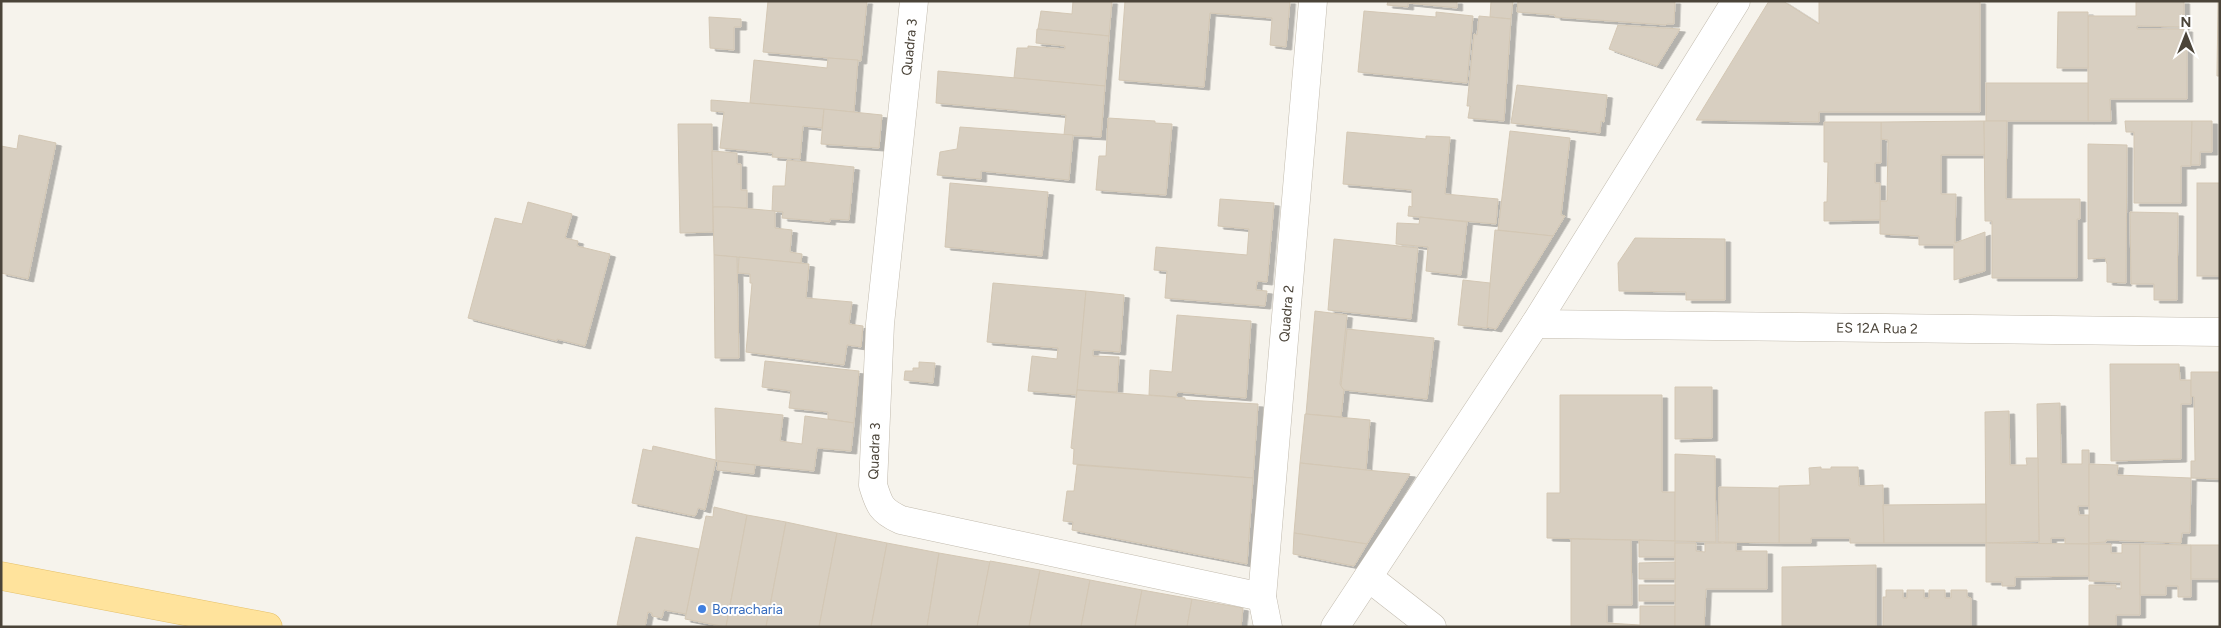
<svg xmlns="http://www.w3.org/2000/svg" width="2221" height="628" font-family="Figtree,sans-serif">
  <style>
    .building { fill: #d8cfc1; stroke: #d3c7b4; filter: url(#shadow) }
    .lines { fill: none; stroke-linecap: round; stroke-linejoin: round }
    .minor-casing { stroke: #c2bbae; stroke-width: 29 }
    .major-casing { stroke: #e6c16a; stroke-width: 29 }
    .minor { stroke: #fff; stroke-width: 28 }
    .major { stroke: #ffe39c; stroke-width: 28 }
    .shop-dot { fill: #3f7fe0; stroke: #fff; stroke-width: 2 }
    .labels { text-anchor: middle; stroke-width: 4; stroke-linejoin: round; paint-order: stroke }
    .street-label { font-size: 14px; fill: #4b4439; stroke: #fff }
    .shop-label { font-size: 14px; fill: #366cbe; stroke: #fff; text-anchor: start }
  </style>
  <defs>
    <filter id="shadow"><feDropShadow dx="5.5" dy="3" stdDeviation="0" flood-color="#0004"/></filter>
  </defs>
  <rect width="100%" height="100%" fill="#f6f3ec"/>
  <g class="building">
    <path d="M768 1H867L861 61 763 52Z"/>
    <path d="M1073 1H1112L1109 36 1038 29 1041 11 1072 14Z"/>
    <path d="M1125 1H1290L1286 47 1270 45 1272 18 1210 13 1204 87 1119 80Z"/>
    <path d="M1388 1H1457V8L1408 3V7L1387 5Z"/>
    <path d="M1491 1H1513L1511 19 1490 17Z"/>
    <path d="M1518 1H1675L1674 24H1667L1666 25 1555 17V15L1517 12Z"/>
    <path d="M1769 1H1783L1819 24V1H1980V112H1819V122L1696 120Z"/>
    <path d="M2136 1H2184V27L2137 26V29H2187V99H2110L2111 121H2088V16H2136Z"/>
    <path d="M2218 1H2220V76H2217Z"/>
    <path d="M1364 11 1436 17V12L1473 16 1467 83 1358 72Z"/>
    <path d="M2058 12H2088V68H2057Z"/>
    <path d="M1479 16 1511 19 1504 121 1468 118 1470 106H1467L1474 34 1477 35Z"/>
    <path d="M709 17 741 19V27H734V50L710 48Z"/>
    <path d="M1618 25 1680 29 1657 66 1609 49Z"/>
    <path d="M1037 29 1109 36 1105 86 1014 78 1017 48H1028V46L1065 49V46L1036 43Z"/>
    <path d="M828 58 858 60 854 112 750 103 754 60 827 68Z"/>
    <path d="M938 71 1105 86 1101 137 1064 135 1066 115 936 103Z"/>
    <rect x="1986" y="83" width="102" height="38"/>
    <path d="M1517 85 1607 95 1604 122 1601 121 1600 133 1511 123Z"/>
    <path d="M711 100 824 109 822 128 803 126 800 159 772 157 773 153 720 148 724 112 711 111Z"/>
    <path d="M824 109 882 115 879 148 821 144Z"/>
    <path d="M1108 118 1155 121V123L1172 124 1166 195 1096 190 1099 156H1106Z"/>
    <path d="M1984 121 1985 155H1941V194H1956L1955 243 1985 232V271L1954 280V245H1919V236L1880 234V201H1887L1888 140 1881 139V122Z"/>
    <path d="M1984 121H2007L2006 199H2080V219H2077V278H1992V221H1985Z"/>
    <path d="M2125 121H2192L2191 166H2181V203H2134V132H2126Z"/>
    <path d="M2192 121H2212V152H2200V165H2191Z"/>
    <path d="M1824 122H1881V163H1875V183H1880V220L1824 221V202H1827L1828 162H1824Z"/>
    <path d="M678 124H712L713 232 680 233Z"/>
    <path d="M960 127 1073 135 1069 180 981 171V179L937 175 940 152 957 149Z"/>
    <path d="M1510 131 1570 138 1561 215 1565 216 1553 236 1498 230Z"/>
    <path d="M1347 132 1426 139V136L1450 137 1445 194 1498 199 1496 224 1408 216 1409 206 1412 207V190L1343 184Z"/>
    <path d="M19 135 56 143 28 279 1 273V146L17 149Z"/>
    <path d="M2088 144 2127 145 2126 283 2107 282V264L2105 258 2088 259Z"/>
    <path d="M712 151 737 153V164H741V190H747V208L713 207Z"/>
    <path d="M787 160 854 167 849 220 830 219V222L782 218 783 212 772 211 773 186H785Z"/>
    <path d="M950 183 1048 192 1042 256 945 247Z"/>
    <rect x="2197" y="183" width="23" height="93"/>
    <path d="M1220 199 1274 203 1267 282 1257 281 1256 290 1267 291 1265 306 1165 298 1167 271 1154 270 1156 247 1247 255 1249 229 1218 226Z"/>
    <path d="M528 202 572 214 565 238 578 241 577 246 610 254 585 346 557 339V341L468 318 495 218 522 224Z"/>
    <path d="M713 207H729L775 211V228L792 230 790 252 802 254 801 263 714 255Z"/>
    <path d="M2130 212 2178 213 2177 300H2154V284H2131Z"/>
    <path d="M1420 217 1467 222 1461 275 1426 271 1428 247 1396 244 1397 223 1419 224Z"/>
    <path d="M1495 230 1553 236 1496 329 1486 327Z"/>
    <path d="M1635 238 1725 239V300H1686V292L1619 291 1618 263Z"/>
    <path d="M1334 239 1418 248 1411 319 1328 310Z"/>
    <path d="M714 255 737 257 739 358H715Z"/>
    <path d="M739 257 809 264 806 298 852 302 849 324 863 326 861 347 847 345 844 365 746 352 752 283H750V274L738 273Z"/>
    <path d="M1463 280 1490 283 1487 328 1458 325Z"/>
    <path d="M993 283 1086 291 1077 395 1028 391 1032 356 1057 359 1058 348 987 342Z"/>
    <path d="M1086 291 1124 295 1120 352 1093 350V356L1119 357 1117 392 1077 390Z"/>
    <path d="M1315 311 1347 315 1340 384 1344 390 1341 417 1306 414Z"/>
    <path d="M1177 315 1251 321 1246 398 1177 392 1176 397 1149 395 1150 370 1172 372Z"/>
    <path d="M1347 329 1434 338 1427 399 1344 390 1341 386Z"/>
    <path d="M765 361 859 371 854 423 828 419V412L789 408 791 391 762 387Z"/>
    <path d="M919 362 935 363 933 383 904 380 905 371H913V368H919Z"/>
    <path d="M2110 364H2179L2180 380H2191V404H2181V459L2111 461Z"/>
    <path d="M2191 372H2220V479L2191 478V461H2195L2194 397 2191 396Z"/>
    <path d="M1675 387H1712V438L1675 439Z"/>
    <path d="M1077 390 1185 398V400L1258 404 1253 478 1073 464 1074 449 1071 448Z"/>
    <path d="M1560 395H1662V492H1675V541L1547 538V493H1560Z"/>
    <path d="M2060 403 2061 464H2082V450H2089V506H2078L2079 515H2089V544H2065V538H2051V544H2039L2037 404Z"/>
    <path d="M715 408 783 415 780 441 802 444 805 416 854 423 851 451 817 448 814 471 716 461Z"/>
    <path d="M2009 411 2010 465H2027L2026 458H2038L2039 541 1986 543 1985 412Z"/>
    <path d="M1305 414 1370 420 1366 470 1300 463Z"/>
    <path d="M653 446 716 460 705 510 698 508 696 515 694 516 632 503 643 449 652 451Z"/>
    <path d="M1675 454 1715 456 1716 542 1675 541Z"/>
    <path d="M718 461 755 465 754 474 717 470Z"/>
    <path d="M1300 463 1366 470 1410 474 1367 544 1294 533Z"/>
    <path d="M2089 464 2118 465 2117 475 2191 478 2190 533H2182L2181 543 2106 540V542L2089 543Z"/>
    <path d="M1077 465 1253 478 1247 564 1072 530 1073 522 1063 521 1067 491H1074Z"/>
    <path d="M1821 467V469H1831V467H1858L1859 486 1883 485 1884 543H1850V538H1811V543H1779V486L1810 485 1809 468Z"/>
    <path d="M1719 487 1779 488V543L1718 542Z"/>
    <path d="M1986 504V543H1884L1883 505Z"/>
    <path d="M714 507 747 515 726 627 685 619 706 516 713 517Z"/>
    <path d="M747 515 786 522 766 627H726Z"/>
    <path d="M786 522 837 533 819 627H766Z"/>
    <path d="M837 533 887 543 871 627H819Z"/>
    <path d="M1294 533 1367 544 1354 566 1293 554Z"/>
    <path d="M636 537 699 549 686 614 664 610 662 618 652 616V613L648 612 645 627 617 625Z"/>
    <path d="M1571 539 1631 540 1632 605H1607V623L1640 625V606H1675V627H1571Z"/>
    <path d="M1639 540 1675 541V557H1639Z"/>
    <path d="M887 543 939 553 927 627H871Z"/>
    <path d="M1675 543H1696V551L1705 552V543H1736V551H1767V589H1706L1704 627H1675Z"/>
    <path d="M1986 543 2089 544V576L2015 577V586H2002V582H1986Z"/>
    <path d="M2089 544H2111V553H2122V544H2140V615H2116V627H2089V585H2116V589H2121V582L2089 581Z"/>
    <path d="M2140 544 2191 545V597H2178V586H2166V595H2140Z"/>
    <rect x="2191" y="545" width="29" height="34"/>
    <path d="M939 553 990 562 977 627H927Z"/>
    <path d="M990 561 1040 570 1029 627H977Z"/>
    <path d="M1675 562V579H1639V563Z"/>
    <path d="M1876 565V627H1782V567Z"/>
    <path d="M1040 570 1090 580 1081 627H1029Z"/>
    <path d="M1090 580 1142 590 1135 627H1081Z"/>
    <rect x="1639" y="585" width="36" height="16"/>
    <path d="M1142 590 1192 599 1187 627H1135Z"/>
    <path d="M1886 590H1903V598H1907V590H1924V598H1929V590H1945V598H1951V590H1967V597L1971 598V627H1883V597H1886Z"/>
    <path d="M1192 599 1243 608 1241 627H1187Z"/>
  </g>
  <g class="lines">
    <g class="minor-casing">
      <g id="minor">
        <path d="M914 1 880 324 873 485C879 505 881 511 901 520L1262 597"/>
        <path id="s1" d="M1535 324 2220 332"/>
        <path d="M1368 577 1432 627"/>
        <path id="s2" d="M1268 627 1262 597 1313 1"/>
        <path d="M1335 627 1535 324 1736 1"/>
      </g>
    </g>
    <g class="major-casing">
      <path id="major" d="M1 576 268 627"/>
    </g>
    <use href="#minor" class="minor"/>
    <use href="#major" class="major"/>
  </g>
  <circle class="shop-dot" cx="702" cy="609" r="5"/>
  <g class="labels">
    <g class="street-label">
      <text transform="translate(909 47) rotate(-84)" y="5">Quadra 3</text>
      <text dy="5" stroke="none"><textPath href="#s2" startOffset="315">Quadra 2</textPath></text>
      <text dy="5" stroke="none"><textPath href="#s1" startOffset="342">ES 12A Rua 2</textPath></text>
      <text transform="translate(874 451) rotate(-88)" y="5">Quadra 3</text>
    </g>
    <g class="shop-label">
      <text x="712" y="614">Borracharia</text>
    </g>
  </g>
  <rect width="2221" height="628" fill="none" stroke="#4b4439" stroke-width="5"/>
  <g transform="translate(2186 35)" stroke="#ffffff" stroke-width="4" paint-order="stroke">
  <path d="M0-4L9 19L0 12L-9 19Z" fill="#4b4439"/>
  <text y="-8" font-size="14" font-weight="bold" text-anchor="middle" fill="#4b4439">N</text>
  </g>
</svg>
